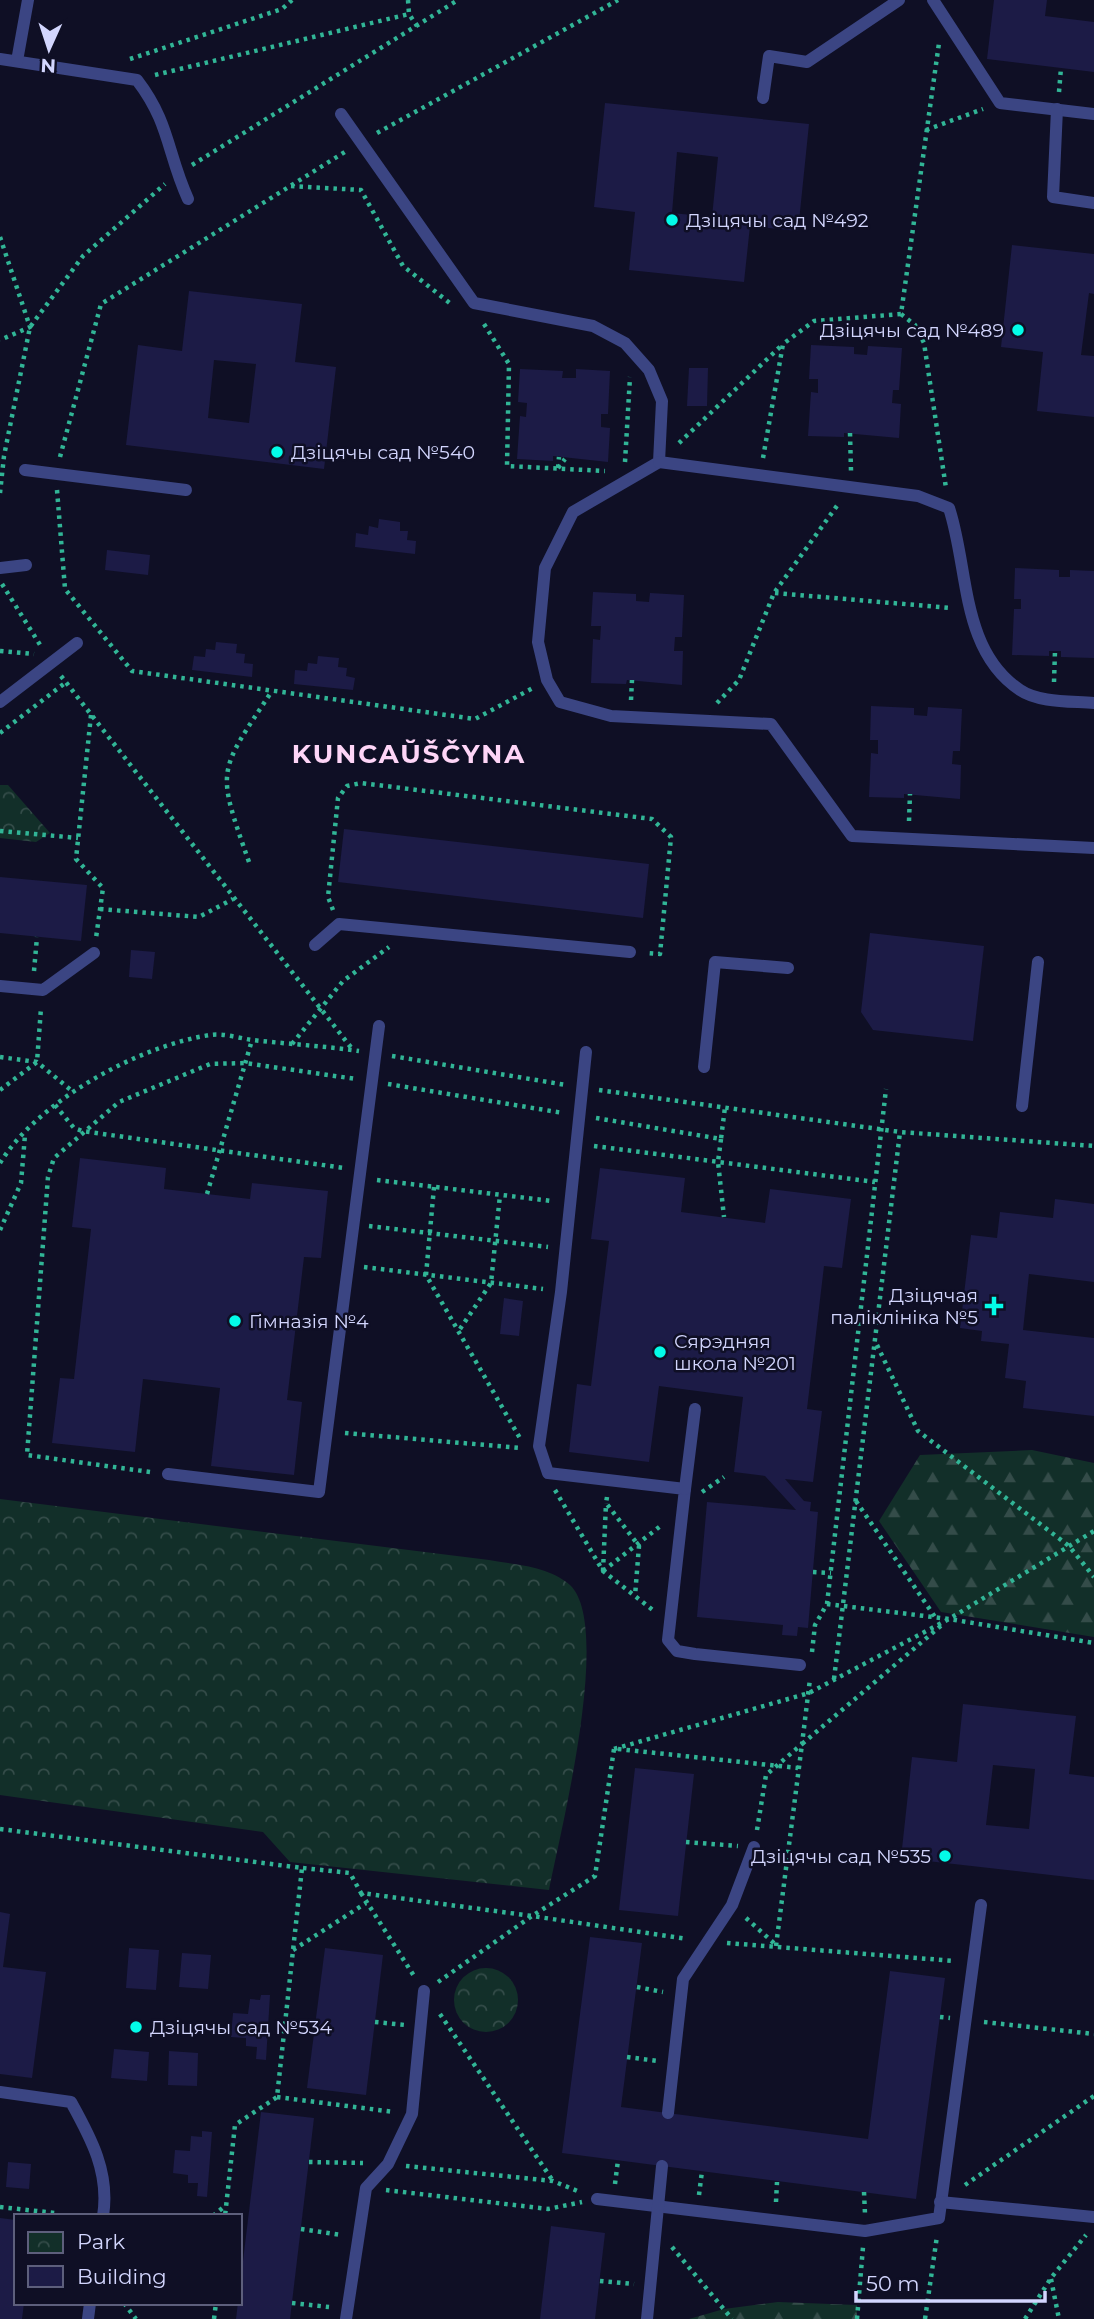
<svg xmlns="http://www.w3.org/2000/svg" width="1094" height="2319" font-family="Montserrat,sans-serif">
  <style>
    .forest { fill: url(#forest-firs) }
    .park { fill: url(#park-crowns) }
    .building { fill: #1c1b46; fill-rule: evenodd }
    .lines { fill: none; stroke-linecap: round; stroke-linejoin: round }
    .path { stroke: #31b596; stroke-width: 4.5; stroke-dasharray: 3.5 5; stroke-linecap: butt }
    .service { stroke: #3b4583; stroke-width: 12 }
    .poi-dot { fill: #03fbe8; stroke: #0f0f25; stroke-width: 2.5 }
    .labels { text-anchor: middle; stroke-width: 5; stroke-linejoin: round; paint-order: stroke }
    .poi-label { font-size: 19px; fill: #d3d6fe; stroke: #0f0f25; text-anchor: start }
    .district-label { font-size: 26px; font-weight: bold; letter-spacing: 2px; fill: #fed5f7; stroke: #0f0f25 }
  </style>
  <defs>
    <pattern id="forest-firs" width="22" height="20" patternUnits="userSpaceOnUse" patternTransform="scale(1.75)"><rect width="22" height="20" fill="#122f29"/><path d="M5 1l3.5 6h-7zM16 11l3.5 6h-7z" fill="#344c49"/></pattern>
    <pattern id="park-crowns" width="20" height="18" patternUnits="userSpaceOnUse" patternTransform="scale(1.75)"><rect width="20" height="18" fill="#122f29"/><path d="M2 6a3 3 0 1 1 6 0M12 15a3 3 0 1 1 6 0" fill="none" stroke="#344c49"/></pattern>
  </defs>
  <rect width="100%" height="100%" fill="#0f0f25"/>
  <g class="forest">
    <path d="M1032 1450 1094 1463V1637L941 1612 879 1521 920 1455Z"/>
    <path d="M778 2302 857 2305V2319H689L724 2309Z"/>
  </g>
  <g class="park">
    <path d="M0 785H8L50 833 36 842 0 838Z"/>
    <path d="M0 1499 489 1560C516 1565 548 1566 570 1585 613 1626 560 1833 549 1890L290 1862 263 1832 0 1795Z"/>
    <circle cx="486" cy="2000" r="32"/>
  </g>
  <g class="building">
    <path d="M994 0H1047L1045 16 1094 22V72L987 59Z"/>
    <path d="M605 103 809 124 798 231 750 226 744 282 629 270 635 212 594 207ZM677 152 718 157 712 217 672 213Z"/>
    <path d="M1012 245 1094 254V294L1089 293 1081 355 1094 356V417L1037 411 1043 352 1001 347Z"/>
    <path d="M189 291 302 304 295 362 336 367 324 469 126 445 138 345 182 351ZM214 360 256 364 249 423 208 418Z"/>
    <path d="M811 345 854 347V354L867 355 868 346 902 348 899 390H893L892 403 901 404 899 438 844 433V437L808 436 811 392 818 393V379H809Z"/>
    <path d="M689 368H708L707 406H687Z"/>
    <path d="M520 369 563 371 562 378H576V369L610 371 608 414H601V427L610 428 608 462 553 456V461L517 459 520 416 526 417 527 403 518 402Z"/>
    <path d="M379 519 400 522V531H408L407 540 416 541 415 554 355 547 356 533 368 535 369 526 378 528Z"/>
    <path d="M107 550 150 555 148 575 105 570Z"/>
    <path d="M1015 568 1059 570V577H1070V570L1094 571V658L1061 657V651H1049V656L1012 655 1014 609H1021V599H1014Z"/>
    <path d="M593 592 636 594V601L649 602 650 593 684 595 682 637H675L674 651H683L682 685 627 680 626 684 591 683 593 639 600 640 601 626H591Z"/>
    <path d="M216 642 237 644 236 653 245 654 244 663 253 664 252 677 192 670 194 656 205 657 206 649 215 650Z"/>
    <path d="M318 656 339 658 338 667 347 668 346 676 355 678 353 690 294 684 295 670 307 671 308 663 317 664Z"/>
    <path d="M871 706 914 708V715L927 716 928 707 962 709 960 751H953L952 764 961 765 960 799 904 794V798L869 797 871 753 878 754V740H870Z"/>
    <path d="M344 829 649 864 643 918 338 882Z"/>
    <path d="M0 877 87 885 81 941 0 933Z"/>
    <path d="M870 933 984 946 973 1041 873 1030 861 1012Z"/>
    <path d="M131 950 155 952 152 979 129 977Z"/>
    <path d="M80 1158 166 1168 164 1189 250 1199 252 1183 328 1191 321 1258 304 1257 287 1400 302 1402 294 1475 211 1466 220 1388 143 1379 135 1452 52 1443 60 1378 74 1379 91 1229 72 1227Z"/>
    <path d="M600 1168 685 1178 681 1212 765 1223 770 1189 851 1199 842 1268 824 1266 807 1409 822 1411 813 1482 785 1479 804 1501 811 1502 810 1511 818 1512 808 1628 798 1627 797 1636 782 1635 783 1625 697 1617 707 1502 796 1510 765 1476 734 1472 743 1397 659 1386 649 1462 569 1452 577 1384 591 1386 609 1241 591 1239Z"/>
    <path d="M1055 1199 1094 1204V1282L1029 1274 1023 1330 1094 1338V1416L1023 1408 1026 1381 1005 1378 1009 1344 981 1341 982 1331 960 1328 971 1235 997 1238 1000 1212 1053 1218Z"/>
    <path d="M504 1298 523 1301 519 1336 500 1334Z"/>
    <path d="M963 1704 1076 1716 1069 1774 1094 1777V1880L901 1858 912 1757 957 1762ZM993 1765 1035 1769 1029 1829 986 1825Z"/>
    <path d="M635 1768 694 1774 678 1916 619 1910Z"/>
    <path d="M0 1912 10 1914 3 1967 46 1972 32 2078 0 2074Z"/>
    <path d="M590 1937 642 1943 621 2107 868 2139 890 1971 945 1978 916 2199 562 2153Z"/>
    <path d="M129 1948 159 1950 156 1990 126 1988Z"/>
    <path d="M325 1948 383 1955 366 2095 307 2088Z"/>
    <path d="M182 1953 211 1955 208 1989 179 1987Z"/>
    <path d="M261 1995H270L266 2060 256 2059 257 2047 246 2046V2038L231 2037 233 2013 248 2014 250 1999 260 2000Z"/>
    <path d="M114 2049 149 2052 147 2081 111 2078Z"/>
    <path d="M169 2051 198 2053 197 2086 168 2085Z"/>
    <path d="M261 2112 314 2118 290 2319H236Z"/>
    <path d="M202 2131 212 2132 207 2197 197 2196 198 2183H188V2175L173 2173 175 2150 190 2151 191 2136 202 2137Z"/>
    <path d="M8 2162 31 2164 29 2189 6 2187Z"/>
    <path d="M0 2218 16 2220V2303H24L22 2319H0Z"/>
    <path d="M551 2226 605 2233 595 2319H540Z"/>
  </g>
  <g class="lines">
    <g class="path">
      <path d="M408 0 409 14 417 26"/>
      <path d="M130 59 282 9 292 0"/>
      <path d="M155 75 409 14"/>
      <path d="M1059 92 1061 68"/>
      <path d="M926 130 983 109"/>
      <path d="M377 133 618 0"/>
      <path d="M192 165 458 0"/>
      <path d="M291 186 361 190 403 266 451 304"/>
      <path d="M0 237 30 327 0 340"/>
      <path d="M901 314 915 325 924 343 946 488"/>
      <path d="M484 324 509 364 507 466 605 471"/>
      <path d="M850 433 851 471"/>
      <path d="M679 443 782 345"/>
      <path d="M60 457 101 304 348 150"/>
      <path d="M763 458 783 344 814 321 901 314 939 43"/>
      <path d="M625 462 630 377"/>
      <path d="M558 468 559 457"/>
      <path d="M558 468 565 459"/>
      <path d="M57 490 65 589 132 671 475 719 533 688"/>
      <path d="M0 493 4 456 30 327 83 256 165 184"/>
      <path d="M2 584 42 648"/>
      <path d="M775 593 951 608"/>
      <path d="M0 651 34 654"/>
      <path d="M61 676 353 1050"/>
      <path d="M1054 682 1055 651"/>
      <path d="M631 700 632 680"/>
      <path d="M717 703 739 680 774 593 839 503"/>
      <path d="M91 715 76 859 103 888 96 938"/>
      <path d="M0 733 65 683"/>
      <path d="M909 821 910 794"/>
      <path d="M0 831 78 838"/>
      <path d="M249 862C216 768 217 774 272 691"/>
      <path d="M100 909 199 917 233 899"/>
      <path d="M333 910 328 897 338 798 347 786 361 783 652 819 671 837 660 954 646 953"/>
      <path d="M34 971 37 937"/>
      <path d="M292 1044 343 981 389 947"/>
      <path d="M392 1056 566 1085"/>
      <path d="M0 1057 37 1062 72 1091"/>
      <path d="M388 1084 563 1113"/>
      <path d="M0 1090 37 1062 41 1008"/>
      <path d="M599 1090 900 1132 1094 1146"/>
      <path d="M55 1105 74 1128 82 1131 344 1168"/>
      <path d="M596 1118 721 1139 725 1107"/>
      <path d="M721 1139 718 1162 724 1217"/>
      <path d="M594 1146 875 1182"/>
      <path d="M0 1163C38 1101 138 1046 210 1035 223 1033 239 1038 252 1040 288 1044 324 1046 359 1051"/>
      <path d="M377 1180 552 1201"/>
      <path d="M434 1187 426 1275 521 1440"/>
      <path d="M207 1194 252 1040"/>
      <path d="M369 1226 548 1247"/>
      <path d="M0 1230 21 1183 25 1135"/>
      <path d="M364 1267 543 1289"/>
      <path d="M460 1329 491 1283 500 1195"/>
      <path d="M877 1345 918 1431 1069 1546 1094 1577"/>
      <path d="M345 1433 521 1448"/>
      <path d="M150 1472 27 1455 48 1177 54 1158 119 1102 210 1064 245 1063 356 1079"/>
      <path d="M555 1490 603 1571 654 1611"/>
      <path d="M702 1492 724 1477"/>
      <path d="M607 1497 606 1503 639 1546 635 1596"/>
      <path d="M856 1501 935 1617"/>
      <path d="M603 1571 663 1524"/>
      <path d="M603 1571 606 1503"/>
      <path d="M813 1572 831 1573"/>
      <path d="M827 1604 949 1619 1094 1643"/>
      <path d="M812 1652 815 1625 827 1604 886 1089"/>
      <path d="M834 1679 900 1132"/>
      <path d="M614 1749 809 1693 949 1619 1094 1531"/>
      <path d="M618 1749 798 1768"/>
      <path d="M0 1829 302 1868 277 2097 235 2125 225 2216"/>
      <path d="M757 1830 766 1775 802 1744 810 1679"/>
      <path d="M686 1842 738 1846"/>
      <path d="M303 1868 350 1873 361 1893 532 1916 595 1876 614 1749"/>
      <path d="M361 1893 414 1976"/>
      <path d="M746 1918 776 1945"/>
      <path d="M727 1943 955 1961"/>
      <path d="M776 1946 802 1744 943 1624"/>
      <path d="M293 1950 366 1903"/>
      <path d="M438 1982 532 1916 687 1939"/>
      <path d="M637 1987 663 1992"/>
      <path d="M440 2014 553 2181"/>
      <path d="M940 2017 950 2018"/>
      <path d="M375 2022 405 2025"/>
      <path d="M984 2022 1094 2034"/>
      <path d="M627 2057 658 2061"/>
      <path d="M277 2097 394 2112"/>
      <path d="M309 2162 363 2163"/>
      <path d="M406 2166 553 2181 580 2192"/>
      <path d="M615 2184 618 2160"/>
      <path d="M965 2185 1094 2096"/>
      <path d="M386 2190 548 2209 582 2202"/>
      <path d="M864 2192 865 2214"/>
      <path d="M699 2195 702 2171"/>
      <path d="M776 2202 777 2182"/>
      <path d="M0 2207 55 2213 57 2216"/>
      <path d="M213 2216 226 2205"/>
      <path d="M301 2229 341 2235"/>
      <path d="M672 2247 732 2319"/>
      <path d="M1051 2279 1059 2319"/>
      <path d="M600 2281 634 2284"/>
      <path d="M124 2303 136 2319"/>
      <path d="M292 2303 329 2307"/>
      <path d="M214 2319 216 2303"/>
      <path d="M857 2319 863 2247"/>
      <path d="M925 2319 937 2236"/>
      <path d="M1025 2319 1051 2278 1086 2235"/>
    </g>
    <g class="service">
      <path d="M933 0 1000 103 1094 114"/>
      <path d="M0 59 137 80C170 123 167 153 188 199"/>
      <path d="M17 61 28 0"/>
      <path d="M763 98 769 56 807 62 899 0"/>
      <path d="M1057 109 1053 197 1094 203"/>
      <path d="M341 114 474 303 593 326 625 343 649 370 662 401 659 462 573 512 545 568 538 642 547 680 560 702 611 716 771 724 852 836 1094 848"/>
      <path d="M659 462 918 496 949 508C969 568 960 650 1020 690 1039 703 1072 701 1094 703"/>
      <path d="M25 470 186 490"/>
      <path d="M0 568 26 565"/>
      <path d="M0 702 77 643"/>
      <path d="M315 945 339 924 630 952"/>
      <path d="M0 986 43 990 94 953"/>
      <path d="M586 1052 561 1292 539 1446 548 1473 685 1489 668 1640 677 1651 695 1654 800 1665"/>
      <path d="M704 1067 715 962 788 968"/>
      <path d="M1022 1106 1038 962"/>
      <path d="M168 1474 319 1492 379 1026"/>
      <path d="M685 1489 695 1409"/>
      <path d="M0 2092 71 2102C91 2138 110 2173 103 2216"/>
      <path d="M668 2113 683 1979 732 1905 754 1847"/>
      <path d="M597 2199 865 2231 939 2218 981 1905"/>
      <path d="M940 2202 1094 2217"/>
      <path d="M88 2319 90 2303"/>
      <path d="M346 2319 366 2188 388 2164 412 2114 424 1991"/>
      <path d="M647 2319 662 2166"/>
    </g>
  </g>
  <g class="poi-dot">
    <circle cx="672" cy="220" r="7"/>
    <circle cx="1018" cy="330" r="7"/>
    <circle cx="277" cy="452" r="7"/>
    <path d="M990.5 1295.5h7v7h7v7h-7v7h-7v-7h-7v-7h7z"/>
    <circle cx="235" cy="1321" r="7"/>
    <circle cx="660" cy="1352" r="7"/>
    <circle cx="945" cy="1856" r="7"/>
    <circle cx="136" cy="2027" r="7"/>
  </g>
  <g class="labels">
    <g class="poi-label">
      <text x="686" y="227">Дзіцячы сад №492</text>
      <text x="1004" y="337" text-anchor="end">Дзіцячы сад №489</text>
      <text x="291" y="459">Дзіцячы сад №540</text>
      <text x="978" y="1302" text-anchor="end">Дзіцячая<tspan x="978" dy="22">паліклініка №5</tspan></text>
      <text x="249" y="1328">Гімназія №4</text>
      <text x="674" y="1348">Сярэдняя<tspan x="674" dy="22">школа №201</tspan></text>
      <text x="931" y="1863" text-anchor="end">Дзіцячы сад №535</text>
      <text x="150" y="2034">Дзіцячы сад №534</text>
    </g>
    <g class="district-label">
      <text x="409" y="763">KUNCAŬŠČYNA</text>
    </g>
  </g>
  <rect x="14" y="2214" width="228" height="91" fill="#0f0f25" stroke="#5d5f7c" stroke-width="2"/>
  <rect x="28" y="2232" width="35" height="21" fill="url(#park-crowns)" stroke="#5d5f7c" stroke-width="2"/>
  <text x="77" y="2249" font-size="21" fill="#d3d6fe">Park</text>
  <rect x="28" y="2266" width="35" height="21" fill="#1c1b46" stroke="#5d5f7c" stroke-width="2"/>
  <text x="77" y="2284" font-size="21" fill="#d3d6fe">Building</text>
  <g transform="translate(49 49) rotate(183)" stroke="#0f0f25" stroke-width="5" paint-order="stroke">
  <path d="M0-5L12 26L0 18L-12 26Z" fill="#d3d6fe"/>
  <text y="-10" font-size="19" font-weight="bold" text-anchor="middle" fill="#d3d6fe">N</text>
  </g>
  <path d="M856 2291v10h189v-10" fill="none" stroke="#d3d6fe" stroke-width="3.5"/>
  <text x="866" y="2291" font-size="21" fill="#d3d6fe" stroke="#0f0f25" stroke-width="5" paint-order="stroke">50 m</text>
</svg>
